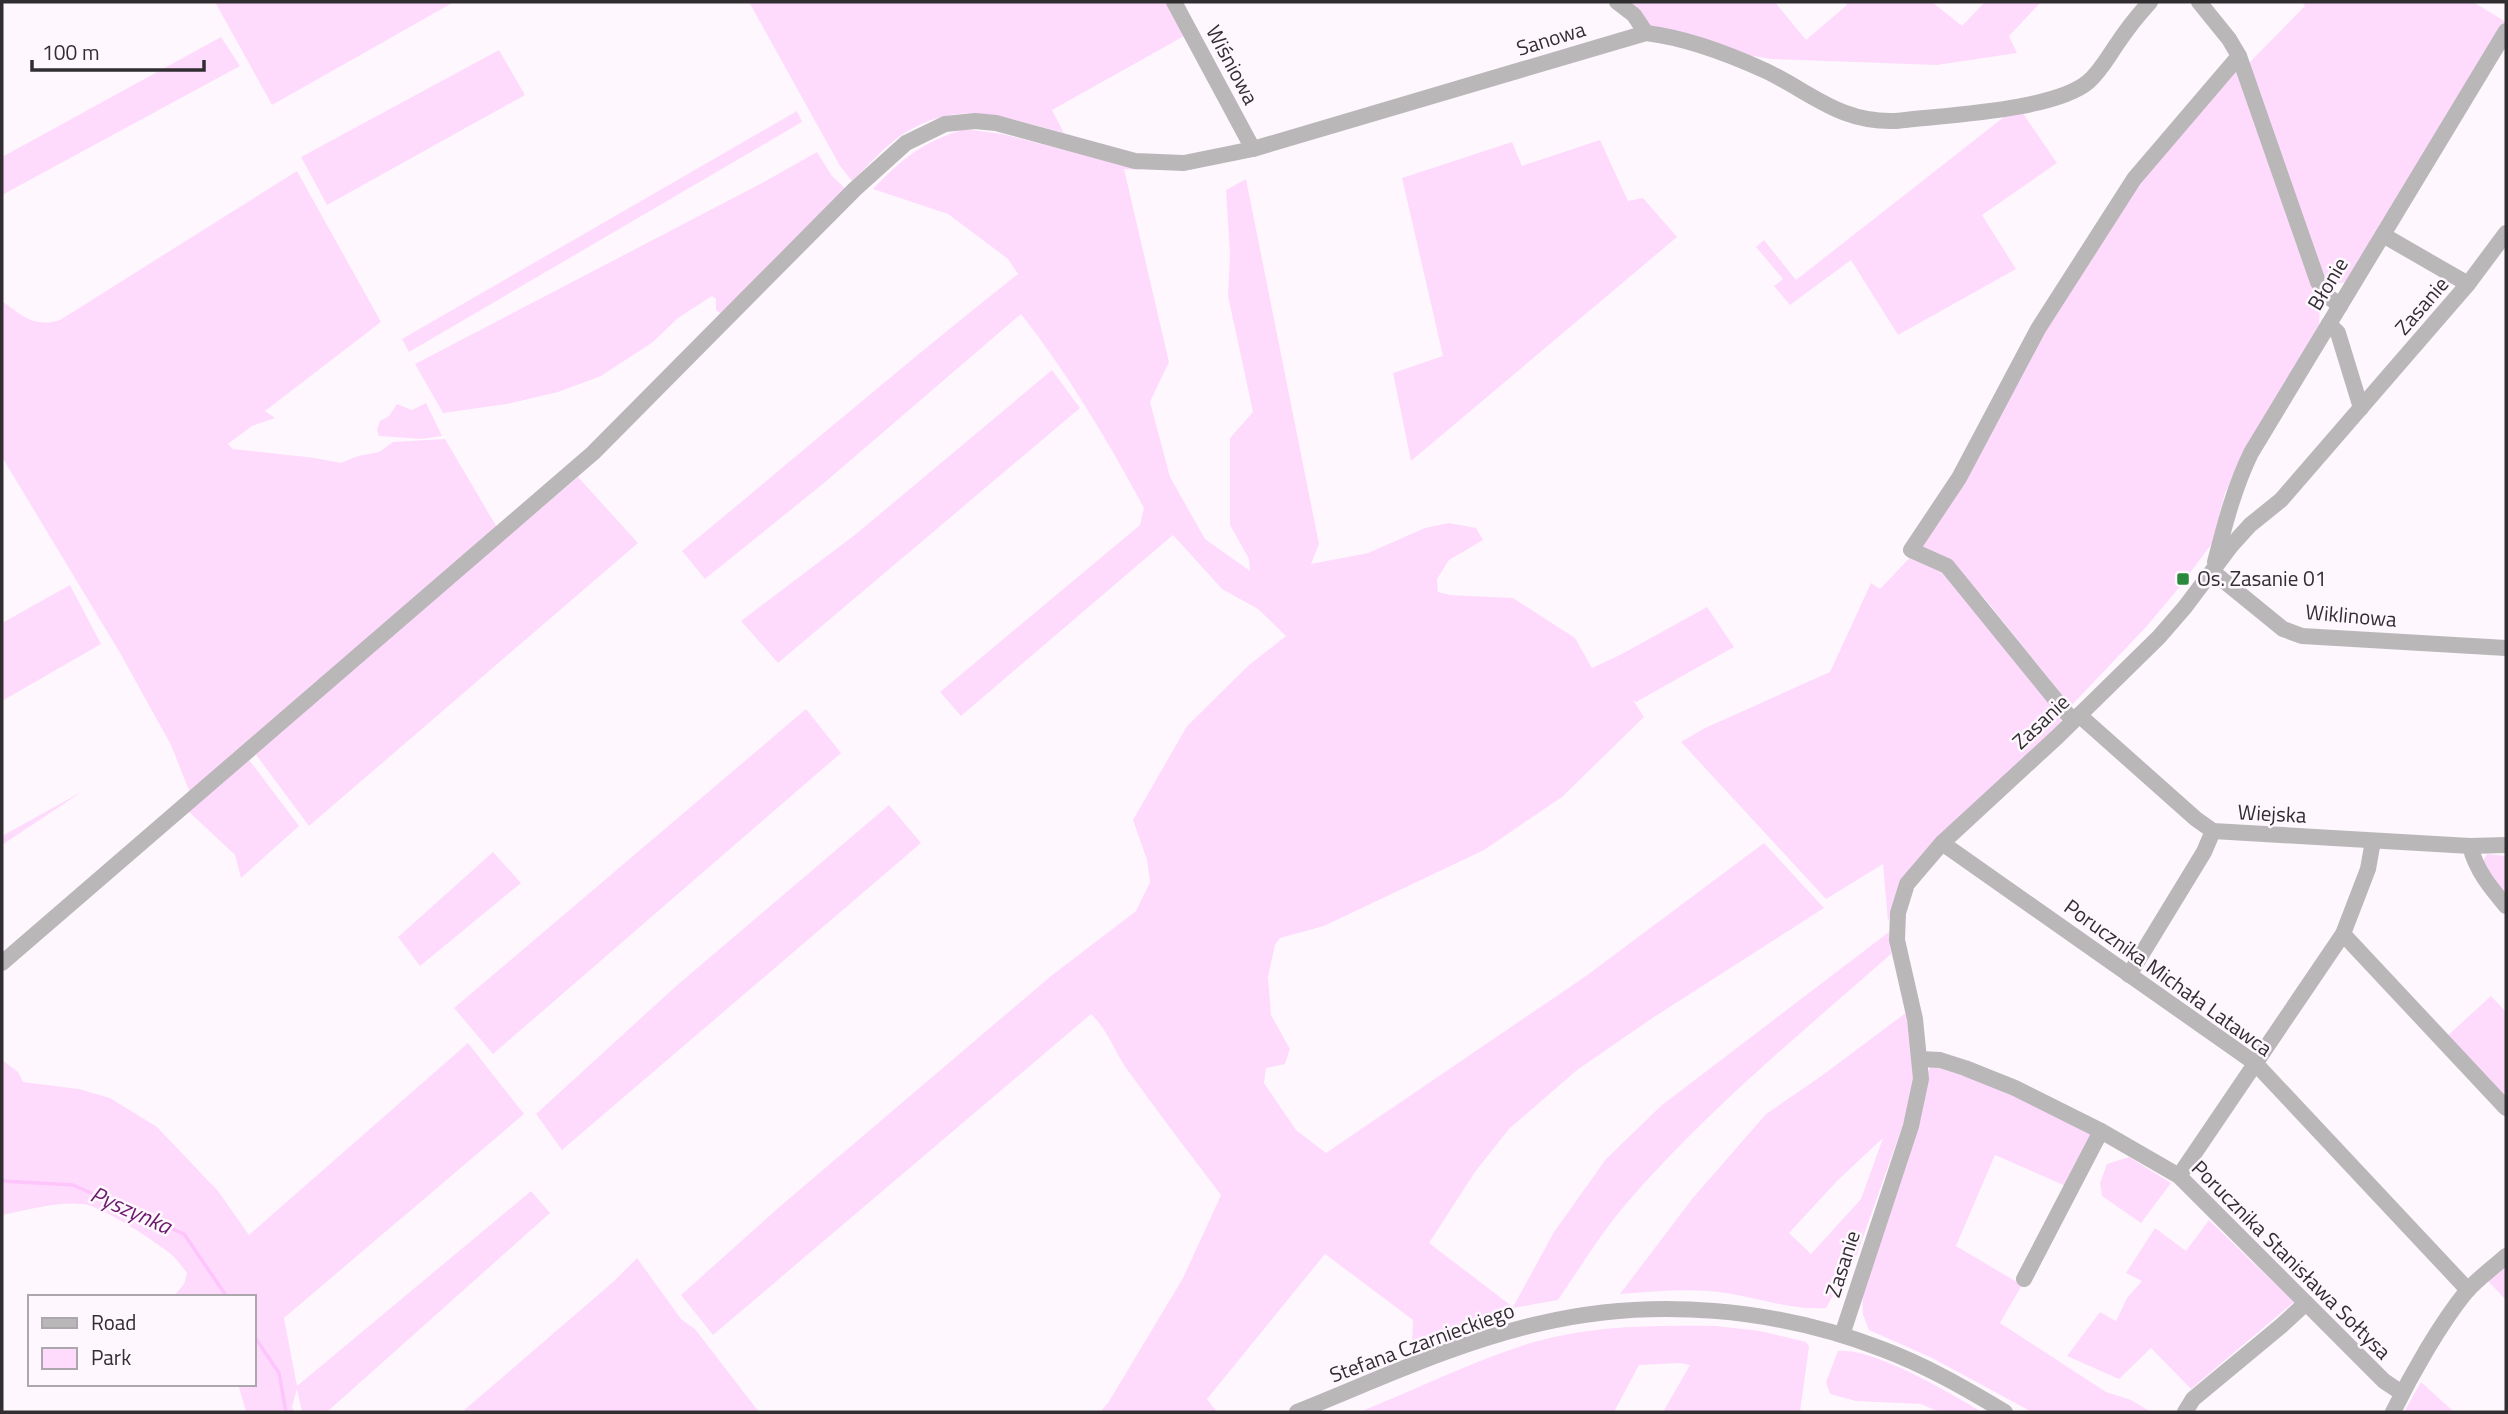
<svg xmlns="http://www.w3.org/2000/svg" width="2508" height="1414" font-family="'Titillium Web',sans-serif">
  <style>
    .green { fill: #fedbfd; fill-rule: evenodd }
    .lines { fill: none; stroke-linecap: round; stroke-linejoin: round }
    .stream { stroke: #fec4fc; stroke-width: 3.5 }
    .minor { stroke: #bab7b9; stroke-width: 16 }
    .poi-dot { fill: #298a3e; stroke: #fef8fe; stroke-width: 2.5 }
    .labels { text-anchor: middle; stroke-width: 5; stroke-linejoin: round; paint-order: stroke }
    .street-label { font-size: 21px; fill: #312e31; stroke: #fef8fe }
    .poi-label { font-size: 21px; fill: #312e31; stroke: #fef8fe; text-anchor: start }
    .water-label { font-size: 23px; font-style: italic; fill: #6c1a6e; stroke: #fef8fe }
  </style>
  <rect width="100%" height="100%" fill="#fef8fe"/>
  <g class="green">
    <path d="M215 2H454L272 105Z"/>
    <path d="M749 2H1168L1186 35 1052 110 1064 133C1002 117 957 97 899 137 882 149 867 167 852 181L840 166Z"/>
    <path d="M1619 2H1775L1806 40 1847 5 1845 2H1932L1962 26 1985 2H2041L2009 36 2017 53 1937 65 1771 59 1736 53 1644 25Z"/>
    <path d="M2302 2H2473L2506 22 2348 282 2334 284 2322 274 2249 63 2305 6Z"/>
    <path d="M221 37 240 66 2 195V157Z"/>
    <path d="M499 50 525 95 327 205 301 157Z"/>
    <path d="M2236 66 2320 305 2319 326 2242 458 2225 493 2213 542 2187 577 2183 575 2180 580 2183 583 2146 627 2071 706 1981 594 1971 601 2061 712V721L2039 747 1921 855 1901 881 1888 922 1883 864 1826 899 1681 742 1705 728 1830 672 1871 583 1880 589 1918 549 2042 329 2139 179Z"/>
    <path d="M2018 106 2057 163 1982 215 2016 269 1898 335 1851 260 1790 305 1774 286 1783 279 1756 247 1764 240 1796 280Z"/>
    <path d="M797 111 802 122 409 352 402 339Z"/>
    <path d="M965 129 1002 134 1142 170 1124 169 1169 362 1150 402 1170 477 1205 539 1250 571 1249 559 1230 525V438L1253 412 1228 296 1230 255 1226 190 1246 179 1319 544 1311 564 1368 553 1425 528 1449 523 1476 528 1483 540 1449 560 1437 579 1438 592 1450 595 1513 598 1575 638 1592 668 1620 655 1707 607 1734 647 1636 702 1633 700 1644 717 1562 797 1484 850 1324 926 1280 938 1275 945 1268 977 1271 1015 1290 1049 1285 1064 1266 1068 1264 1083 1296 1130 1326 1153 1586 976 1764 843 1824 908 1654 1017 1577 1070 1509 1129 1475 1172 1429 1243 1513 1307 1554 1232 1606 1159 1662 1105 1889 932 1891 954C1800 1034 1705 1112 1626 1204 1601 1233 1580 1268 1558 1300L1513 1308 1412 1344 1413 1320 1325 1254 1207 1399 1217 1412H1100L1108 1403 1183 1278 1221 1195C1189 1153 1157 1111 1126 1068 1114 1050 1107 1029 1091 1014L713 1335 681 1295 777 1209 1051 976 1136 911 1150 882 1147 860 1133 820 1187 726 1249 665 1286 636 1258 609 1222 589 1173 535 961 716 940 692 1140 525 1144 508C1108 441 1068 374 1021 314L824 483 705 579 682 551C794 459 904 364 1018 274L1008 259 948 214 873 189C903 158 922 142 965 129Z"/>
    <path d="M1600 140 1628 201 1643 198 1677 237 1411 461 1393 373 1443 356 1402 178 1512 142 1522 166Z"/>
    <path d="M817 152 832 176 847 190 724 316 716 310V299L712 296 678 318 653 342 601 376 558 392 507 404 443 413 415 364 762 183Z"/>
    <path d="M297 171 381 322 265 411 275 418 252 426 228 444 233 449 315 458 341 463 358 456 379 452 393 442 445 439 498 529 190 793 171 745 120 653 2 457V301C23 316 33 328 60 320Z"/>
    <path d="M1052 370 1080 408 778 663 741 621 856 534Z"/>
    <path d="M426 403 442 436 422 439 379 436 377 430 380 421 389 416 397 404 412 410Z"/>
    <path d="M578 477 638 543 309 826 254 752Z"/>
    <path d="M70 585 101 644 2 701V623Z"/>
    <path d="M806 709 841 753 493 1054 454 1008Z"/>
    <path d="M247 757 299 826 241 878 235 855 187 810Z"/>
    <path d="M83 791 2 845V836Z"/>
    <path d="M889 805 921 843 562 1150 536 1114 675 987Z"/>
    <path d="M493 852 521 883 420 966 398 937Z"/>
    <path d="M2487 854 2506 856V902L2481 864Z"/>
    <path d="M2491 996 2506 1012V1104L2445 1038Z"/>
    <path d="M1907 1012 1914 1077 1909 1108 1857 1254 1826 1308C1786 1311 1747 1293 1707 1291 1679 1289 1649 1292 1620 1294L1692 1199 1766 1114 1820 1077ZM1883 1138 1861 1199 1811 1254 1789 1233 1838 1180Z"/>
    <path d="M468 1043 524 1114 284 1318 297 1386 531 1191 550 1213 327 1412H302L297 1389 292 1407 294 1412H246L238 1384H254V1297H173L184 1284 187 1273C183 1268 178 1261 173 1256 158 1243 102 1206 83 1204 58 1201 27 1210 2 1215V1060L18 1072 23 1082 79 1089 110 1098 157 1127 218 1191 249 1235Z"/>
    <path d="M1930 1066C1988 1080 2039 1108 2091 1135L2068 1187 1995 1155 1956 1246 2022 1285 2000 1323 2106 1392 2131 1400 2151 1412H2032L1932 1358 1869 1330 1863 1315 1862 1291 1919 1119C1924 1101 1924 1083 1930 1066Z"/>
    <path d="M2129 1157 2171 1183 2141 1223 2102 1196 2100 1183 2107 1164Z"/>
    <path d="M2209 1220 2294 1302 2191 1389 2151 1348 2119 1379 2067 1356 2100 1312 2116 1321 2127 1298 2142 1281 2126 1273 2155 1228 2186 1251Z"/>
    <path d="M637 1258 681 1319 695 1329 759 1412H462L613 1282Z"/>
    <path d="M2506 1261V1300L2486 1279Z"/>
    <path d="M1716 1326 1760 1331 1806 1342 1809 1347 1800 1412H1663L1690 1365 1680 1363 1639 1365 1614 1412H1359C1418 1389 1474 1360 1534 1342 1593 1325 1656 1325 1716 1326Z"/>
    <path d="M1838 1351C1871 1346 1952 1394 1982 1412H1939L1921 1404 1856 1401 1830 1394 1826 1382Z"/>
    <path d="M2421 1382 2454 1412H2404Z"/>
  </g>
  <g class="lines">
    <g class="stream">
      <path d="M2 1181 73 1185 184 1234 227 1297"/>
      <path d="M254 1336 279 1373 286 1412"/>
    </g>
    <g class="minor">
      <path d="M1174 2 1253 149"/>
      <path d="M1617 2 1634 15 1646 33"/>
      <path d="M2199 2 2229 39 2239 56 2318 282 2329 297 2340 306"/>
      <path d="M2383 235 2468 284"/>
      <path d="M2329 324 2338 333 2361 408"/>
      <path d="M2215 562C2225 524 2234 488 2251 453L2506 31"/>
      <path d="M2213 572 2283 629 2302 636 2506 648"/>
      <path d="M2079 715 2196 819 2213 831 2470 846 2506 845"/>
      <path d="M2073 721 1947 566 1911 550 1959 478 2038 329 2134 179 2239 56"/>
      <path d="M1942 843 2255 1063 2468 1290"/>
      <path d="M2470 846C2476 870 2490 887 2506 906"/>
      <path d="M2343 934 2506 1108"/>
      <path d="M2 963 593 453 855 189 906 143 945 124 975 121 996 123 1135 161 1184 163 1253 149 1646 33C1687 38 1729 54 1766 71 1812 93 1840 123 1896 121 1943 115 2053 111 2088 82 2100 72 2108 57 2117 44 2127 29 2138 15 2150 2"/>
      <path d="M2129 975 2204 852 2213 831"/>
      <path d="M1920 1059 1940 1060 1965 1068 2015 1088 2101 1131 2179 1176 2384 1381 2402 1393"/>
      <path d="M2179 1176 2343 934 2368 869 2373 841"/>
      <path d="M2024 1279 2101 1131"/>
      <path d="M1842 1335 1911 1126 1921 1079 1915 1019 1897 940 1898 913 1907 884 1942 843 2057 737 2159 637 2185 607 2231 546 2250 525 2281 500 2468 284 2506 233"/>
      <path d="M1297 1412C1377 1380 1457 1342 1542 1323 1653 1297 1776 1308 1882 1349 1925 1365 1965 1388 2005 1412"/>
      <path d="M2185 1412 2193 1399 2281 1326 2306 1303"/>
      <path d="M2393 1412C2411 1375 2440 1324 2466 1292 2477 1279 2493 1268 2506 1256"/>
    </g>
  </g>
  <rect class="poi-dot" x="2176" y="572" width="14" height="14" rx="3.5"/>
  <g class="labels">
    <g class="street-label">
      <text transform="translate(1551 39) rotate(-17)" y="7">Sanowa</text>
      <text transform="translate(1232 65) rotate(62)" y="7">Wiśniowa</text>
      <text transform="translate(2328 284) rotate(-59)" y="7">Błonie</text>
      <text transform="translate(2422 306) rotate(-49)" y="7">Zasanie</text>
      <text transform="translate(2351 616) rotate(5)" y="7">Wiklinowa</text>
      <text transform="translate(2041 722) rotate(-43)" y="7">Zasanie</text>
      <text transform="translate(2272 814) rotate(3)" y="7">Wiejska</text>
      <text transform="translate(2168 978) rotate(36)" y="7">Porucznika Michała Latawca</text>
      <text transform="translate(2291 1260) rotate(45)" y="7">Porucznika Stanisława Sołtysa</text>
      <text transform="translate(1843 1264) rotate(-72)" y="7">Zasanie</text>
      <text transform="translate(1422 1343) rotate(-20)" y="7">Stefana Czarnieckiego</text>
    </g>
    <g class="poi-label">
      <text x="2197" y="586">Os. Zasanie 01</text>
    </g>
    <g class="water-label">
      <text transform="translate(131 1210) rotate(24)" y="8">Pyszynka</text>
    </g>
  </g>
  <rect width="2508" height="1414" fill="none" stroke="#312e31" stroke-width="7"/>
  <rect x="28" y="1295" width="228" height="91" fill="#fef8fe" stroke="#aca7ac" stroke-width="2"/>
  <rect x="42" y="1318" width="35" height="10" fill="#bab7b9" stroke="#aca7ac" stroke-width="2"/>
  <text x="91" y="1330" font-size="21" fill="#312e31">Road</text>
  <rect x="42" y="1348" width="35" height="21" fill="#fedbfd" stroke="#aca7ac" stroke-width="2"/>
  <text x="91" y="1365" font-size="21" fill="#312e31">Park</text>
  <path d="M32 60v10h172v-10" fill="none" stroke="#312e31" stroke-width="3.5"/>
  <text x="42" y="60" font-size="21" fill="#312e31" stroke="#fef8fe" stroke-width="5" paint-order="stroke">100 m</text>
</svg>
